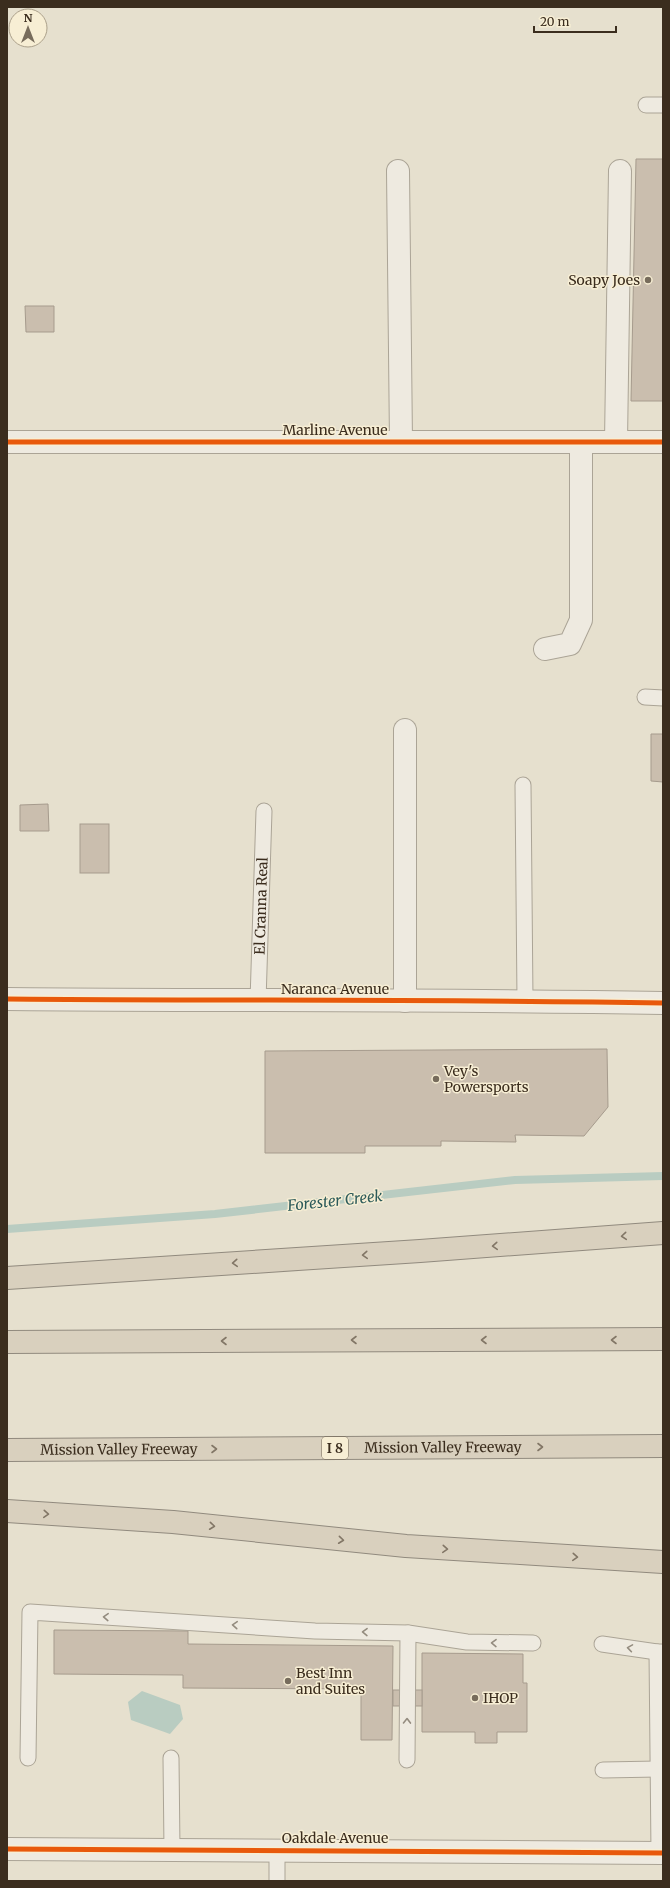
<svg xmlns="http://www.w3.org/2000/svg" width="670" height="1888" font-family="Merriweather,serif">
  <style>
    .water { fill: #b9ccc1 }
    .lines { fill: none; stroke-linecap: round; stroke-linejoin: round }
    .stream { stroke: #b9ccc1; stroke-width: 8 }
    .building { fill: #cabeae; stroke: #a69b8d }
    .service-casing { stroke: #aba496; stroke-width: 17 }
    .minor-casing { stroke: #aba496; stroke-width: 24 }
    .motorway-casing { stroke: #918a7e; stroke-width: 24 }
    .service { stroke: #eeeae0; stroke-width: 15 }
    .minor { stroke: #eeeae0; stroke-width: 22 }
    .motorway { stroke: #d9d0be; stroke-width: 22 }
    .cycleway-casing { stroke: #f7eed4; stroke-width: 8 }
    .cycleway { stroke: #e8590c; stroke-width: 5 }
    .oneway { stroke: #827666 }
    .oneway2 { stroke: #948c7f }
    .poi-dot { fill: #776c5c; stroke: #f7eed4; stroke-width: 1.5 }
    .labels { text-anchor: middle; stroke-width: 3; stroke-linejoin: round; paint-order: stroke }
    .shield { fill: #f7eed4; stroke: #736755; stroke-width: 1 }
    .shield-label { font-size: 13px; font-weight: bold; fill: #3b2d1e }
    .poi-label { font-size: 14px; fill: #3b2d1e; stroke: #f7eed4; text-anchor: start }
    .street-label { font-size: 14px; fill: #3b2d1e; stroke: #f7eed4 }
    .water-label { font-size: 15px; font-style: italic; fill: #2d5b5a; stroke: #f7eed4 }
  </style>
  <rect width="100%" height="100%" fill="#e6e0ce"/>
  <path class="water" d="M142 1691 180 1705 183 1719 170 1734 131 1720 128 1702Z"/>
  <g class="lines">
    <path class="stream" d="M7 1229 215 1214 515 1180 663 1176"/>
  </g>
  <g class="building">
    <path d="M636 159H663V401H631Z"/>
    <path d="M25 306H54V332H26Z"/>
    <path d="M651 734H663V782L651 781Z"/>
    <path d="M48 804 49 831H20V805Z"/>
    <rect x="80" y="824" width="29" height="49"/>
    <path d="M607 1049 608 1107 584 1136 515 1135 516 1142 441 1141V1146H365V1153H265V1051Z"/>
    <path d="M54 1630 188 1631V1644L393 1646 392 1740H361V1689L183 1688V1675L54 1674Z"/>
    <path d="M422 1653 523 1654V1683H527V1732H497V1743H475V1732H422Z"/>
    <rect x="393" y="1690" width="29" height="16"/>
  </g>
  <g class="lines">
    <g class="service-casing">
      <g id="service">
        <path d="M646 105H663"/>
        <path d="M645 697 663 698"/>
        <path d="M523 785 525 1000"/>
        <path id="s1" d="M258 1001 264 811"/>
        <path d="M602 1644 657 1652"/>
        <path d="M28 1758 30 1612 315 1631 408 1633 467 1642 533 1643"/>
        <path d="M171 1758 172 1850"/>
        <path d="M407 1760 408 1633"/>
        <path d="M603 1770 658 1769"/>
        <path d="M277 1850V1881"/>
        <path d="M659 1853 657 1652H663"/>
      </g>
    </g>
    <g class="minor-casing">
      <g id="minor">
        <path d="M398 171 401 442"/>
        <path d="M7 442H663"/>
        <path d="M616 442 620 171"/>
        <path d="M545 649 570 644 581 620V442"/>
        <path d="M405 730V1001"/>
        <path d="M7 999C226 1001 444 999 663 1003"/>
        <path d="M7 1849 663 1853"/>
      </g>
    </g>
    <g class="motorway-casing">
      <g id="motorway">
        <path d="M7 1278 420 1251 663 1233"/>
        <path d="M7 1342 663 1339"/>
        <path id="s2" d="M7 1450 663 1446"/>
        <path d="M7 1511 173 1522 406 1546 663 1562"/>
      </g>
    </g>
    <use href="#service" class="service"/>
    <use href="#minor" class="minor"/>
    <use href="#motorway" class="motorway"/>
    <g class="cycleway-casing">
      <g id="cycleway">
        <path d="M7 442H663"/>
        <path d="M7 999C226 1001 444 999 663 1003"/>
        <path d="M7 1849 663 1853"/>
      </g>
    </g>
    <use href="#cycleway" class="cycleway"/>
  </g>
  <defs><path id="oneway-chevron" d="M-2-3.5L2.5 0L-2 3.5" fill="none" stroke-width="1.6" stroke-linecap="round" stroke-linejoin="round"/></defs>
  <g class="oneway">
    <use href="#oneway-chevron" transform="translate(624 1236) rotate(175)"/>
    <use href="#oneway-chevron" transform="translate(495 1246) rotate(176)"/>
    <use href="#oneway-chevron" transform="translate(365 1255) rotate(176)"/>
    <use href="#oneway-chevron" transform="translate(235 1263) rotate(176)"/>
    <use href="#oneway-chevron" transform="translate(354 1340) rotate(180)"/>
    <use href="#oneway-chevron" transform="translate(484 1340) rotate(180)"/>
    <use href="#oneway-chevron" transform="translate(614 1340) rotate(180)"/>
    <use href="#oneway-chevron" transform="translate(224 1341) rotate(180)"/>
    <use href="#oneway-chevron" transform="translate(540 1447)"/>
    <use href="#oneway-chevron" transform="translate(214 1449)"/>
    <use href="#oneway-chevron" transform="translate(46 1514) rotate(4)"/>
    <use href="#oneway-chevron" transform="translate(212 1526) rotate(6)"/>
    <use href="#oneway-chevron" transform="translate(341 1540) rotate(6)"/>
    <use href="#oneway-chevron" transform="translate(445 1549) rotate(4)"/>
    <use href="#oneway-chevron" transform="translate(575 1557) rotate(4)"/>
  </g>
  <g class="oneway2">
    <use href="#oneway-chevron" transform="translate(106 1617) rotate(-177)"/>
    <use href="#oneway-chevron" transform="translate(235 1625) rotate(-176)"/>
    <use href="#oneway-chevron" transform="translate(365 1632) rotate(-179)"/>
    <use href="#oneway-chevron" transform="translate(494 1643) rotate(-179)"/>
    <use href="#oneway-chevron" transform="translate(630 1648) rotate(-171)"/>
    <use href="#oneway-chevron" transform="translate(407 1721) rotate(-89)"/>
  </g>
  <g class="poi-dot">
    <circle cx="648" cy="280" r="4"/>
    <circle cx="436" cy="1079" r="4"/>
    <circle cx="288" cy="1681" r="4"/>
    <circle cx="475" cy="1698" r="4"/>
  </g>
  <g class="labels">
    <rect class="shield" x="322" y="1437" width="26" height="22" rx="3"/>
    <g class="shield-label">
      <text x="335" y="1453">I 8</text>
    </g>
    <g class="poi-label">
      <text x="640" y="285" text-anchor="end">Soapy Joes</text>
      <text x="444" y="1076">Vey's<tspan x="444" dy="16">Powersports</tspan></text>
      <text x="296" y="1678">Best Inn<tspan x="296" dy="16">and Suites</tspan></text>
      <text x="483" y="1703">IHOP</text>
    </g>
    <g class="street-label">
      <text x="335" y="435">Marline Avenue</text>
      <text dy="5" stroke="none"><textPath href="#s1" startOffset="95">El Cranna Real</textPath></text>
      <text x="335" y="994">Naranca Avenue</text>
      <text dy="5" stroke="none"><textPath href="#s2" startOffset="436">Mission Valley Freeway</textPath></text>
      <text dy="5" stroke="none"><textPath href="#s2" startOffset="112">Mission Valley Freeway</textPath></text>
      <text x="335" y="1843">Oakdale Avenue</text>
    </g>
    <g class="water-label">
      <text transform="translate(335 1201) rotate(-6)" y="5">Forester Creek</text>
    </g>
  </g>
  <rect width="670" height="1888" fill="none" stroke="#3b2d1e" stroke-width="16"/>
  <g transform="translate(28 28)"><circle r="19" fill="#f7eed4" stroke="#aca18b"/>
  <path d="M0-3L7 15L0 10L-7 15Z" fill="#776c5c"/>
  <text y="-6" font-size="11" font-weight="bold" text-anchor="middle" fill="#3b2d1e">N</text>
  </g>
  <path d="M534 26v6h82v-6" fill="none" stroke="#3b2d1e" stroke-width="2"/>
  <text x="540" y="26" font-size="12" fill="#3b2d1e" stroke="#f7eed4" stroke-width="3" paint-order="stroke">20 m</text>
</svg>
